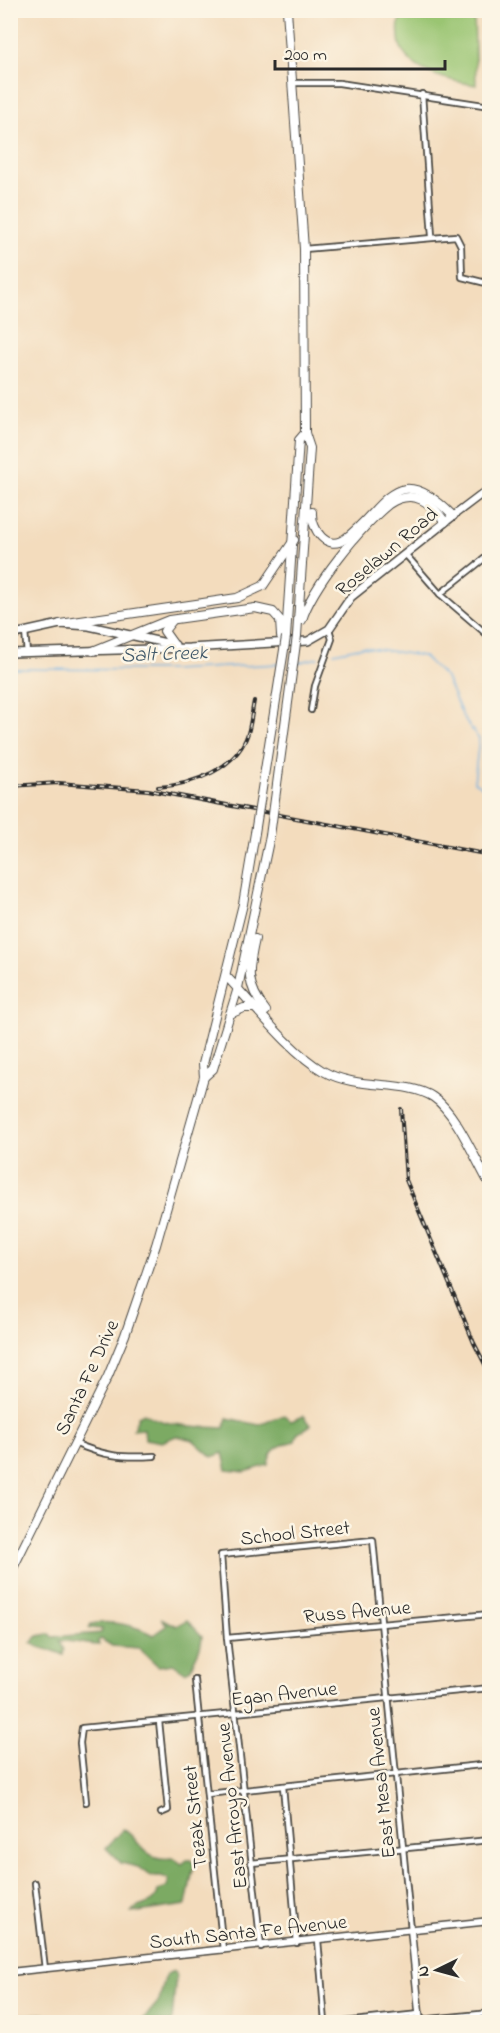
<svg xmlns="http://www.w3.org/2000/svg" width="500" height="2033" font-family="'Indie Flower',sans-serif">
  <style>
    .green { fill: #9ac572; stroke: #62784e; stroke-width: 1.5 }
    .forest { fill: #7baa64; stroke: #536a48; stroke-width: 1.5 }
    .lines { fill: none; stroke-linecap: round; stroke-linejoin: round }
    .stream { stroke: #6baee0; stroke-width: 1.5 }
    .minor-casing { stroke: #494641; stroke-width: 8 }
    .tertiary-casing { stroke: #494641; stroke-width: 9 }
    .secondary-casing { stroke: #494641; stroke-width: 10 }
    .primary-casing { stroke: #494641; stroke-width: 10 }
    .minor { stroke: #fff; stroke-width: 4.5 }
    .tertiary { stroke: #fff; stroke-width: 6 }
    .secondary { stroke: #fff; stroke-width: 7 }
    .primary { stroke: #fff; stroke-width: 8 }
    .rail-casing { stroke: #2b2b2b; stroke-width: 4 }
    .rail { stroke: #fcf5e5; stroke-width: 1.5; stroke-dasharray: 4.5; stroke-linecap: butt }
    .primary-bridge-casing { stroke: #494641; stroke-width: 10; stroke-linecap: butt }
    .primary-bridge { stroke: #fff; stroke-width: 8 }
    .labels { text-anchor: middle; stroke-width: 5; stroke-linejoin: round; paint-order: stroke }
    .street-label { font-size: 20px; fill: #2b2b2b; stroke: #fcf5e5 }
    .water-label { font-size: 21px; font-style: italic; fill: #41596a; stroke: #fcf5e5 }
  </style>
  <rect width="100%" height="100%" fill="#fcf5e5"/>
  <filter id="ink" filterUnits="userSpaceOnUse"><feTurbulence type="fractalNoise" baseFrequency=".0167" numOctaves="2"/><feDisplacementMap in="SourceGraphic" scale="12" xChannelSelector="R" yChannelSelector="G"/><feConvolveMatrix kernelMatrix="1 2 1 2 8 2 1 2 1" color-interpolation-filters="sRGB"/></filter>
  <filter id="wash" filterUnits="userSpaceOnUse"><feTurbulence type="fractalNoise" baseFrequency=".008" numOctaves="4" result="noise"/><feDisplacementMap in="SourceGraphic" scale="24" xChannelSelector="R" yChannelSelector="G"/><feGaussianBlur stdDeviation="1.35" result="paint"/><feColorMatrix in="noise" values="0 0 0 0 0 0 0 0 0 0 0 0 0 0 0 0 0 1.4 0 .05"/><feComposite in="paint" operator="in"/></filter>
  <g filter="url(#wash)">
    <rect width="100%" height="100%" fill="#f3dcbd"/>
    <path class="green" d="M471 10 474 13 476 85C450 81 400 71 399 37 398 28 398 21 403 14Z"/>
    <g class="forest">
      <path d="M144 1413C162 1426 201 1427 224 1428L227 1418 259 1425 284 1415 291 1421 304 1416 311 1425 297 1434 295 1441C280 1445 270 1448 268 1465L245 1472 227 1470 223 1453 212 1457 193 1440 176 1436 162 1442 145 1439 144 1429 133 1430 138 1416Z"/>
      <path d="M161 1618 176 1626 187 1620 202 1636C202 1651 194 1656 191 1669L185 1672 173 1664 158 1666 139 1648 112 1646 101 1639 98 1641 99 1645C84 1645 73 1640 60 1641L64 1650 63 1655C52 1648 42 1651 31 1643L38 1636 48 1634 52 1637 101 1633 102 1629 89 1628 91 1624C111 1620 135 1625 153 1635L167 1625Z"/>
      <path d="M123 1829C141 1839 142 1862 173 1858L182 1864 187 1860H192L194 1865 186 1905 131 1913C140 1901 156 1908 158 1890L167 1887 169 1879 161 1876H150L138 1867 121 1863 106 1848Z"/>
      <path d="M174 1971 176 1974 172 2022H141L159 2001 166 1974Z"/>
      <path d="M43 2014 83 2022H11V2016Z"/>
    </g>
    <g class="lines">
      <g class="stream">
        <path d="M334 653 363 647 423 656 446 678 464 719 479 739 474 782 490 791"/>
        <path d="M296 663 318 658"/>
        <path d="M10 669 171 670 279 664"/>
      </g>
    </g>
  </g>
  <g filter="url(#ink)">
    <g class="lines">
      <g class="minor-casing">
        <g id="minor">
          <path d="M292 83H339L490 106"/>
          <path d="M422 94 432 236"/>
          <path d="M304 249 456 236 461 246 462 277 490 284"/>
          <path d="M406 555 440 594 490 637"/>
          <path d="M440 594 490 554"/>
          <path d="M25 632 27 653"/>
          <path d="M311 710 315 686 332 639 329 629"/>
          <path d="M74 1443C104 1456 121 1458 154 1456"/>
          <path d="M227 1638 490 1614"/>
          <path d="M195 1680 223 1950"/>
          <path d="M159 1721 168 1810 161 1813"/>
          <path d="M283 1786 297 1943"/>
          <path d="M207 1794 490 1764"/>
          <path d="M86 1802 80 1743 82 1728 490 1688"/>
          <path d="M251 1863 490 1840"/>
          <path d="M35 1883 45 1969"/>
          <path d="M318 1940 325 2022"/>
          <path d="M261 1947 227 1638 221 1555 373 1540 411 1930"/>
          <path d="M420 2020 490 2013"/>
          <path d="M344 2022 419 2014"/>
        </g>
      </g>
      <g class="tertiary-casing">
        <g id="tertiary">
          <path d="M453 516 490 488"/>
          <path d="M411 1930 420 2022"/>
          <path d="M10 1972 490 1921"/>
        </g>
      </g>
      <g class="secondary-casing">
        <g id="secondary">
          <path d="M10 635 60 624 89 626 175 645"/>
          <path d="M10 653 189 648 308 641 329 629 351 597 453 516"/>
        </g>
      </g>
      <g class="primary-casing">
        <g id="primary">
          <path d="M287 10 304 249 305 433 310 448 297 636"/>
          <path d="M312 512C311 529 327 553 346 538 387 506 396 458 453 516"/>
          <path d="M302 620C312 586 361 527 389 504 413 488 431 502 445 522"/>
          <path d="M172 621 164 631 174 645"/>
          <path d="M60 624 237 598 263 586 294 540"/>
          <path d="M286 637 299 440 305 433"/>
          <path d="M93 651 169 620 255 608 273 612 280 620 281 636"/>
          <path d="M255 939C248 970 245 984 266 1011"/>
          <path d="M226 976C253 1004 290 1052 323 1071 358 1091 405 1079 433 1097 456 1112 476 1161 490 1185"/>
          <path d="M230 1014 244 1008H257"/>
          <path d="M204 1077 213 1069 238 988 270 836"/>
          <path d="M10 1574 108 1376 125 1335 156 1245 204 1077 203 1064 243 904 255 833"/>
        </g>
      </g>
      <use href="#minor" class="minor"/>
      <use href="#tertiary" class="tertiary"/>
      <use href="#secondary" class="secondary"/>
      <use href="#primary" class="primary"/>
      <g class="rail-casing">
        <g id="rail">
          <path d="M10 786 59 783 148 790 490 855"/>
          <path d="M158 787C192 785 237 769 248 733 251 723 252 711 254 701"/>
          <path d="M401 1109 406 1180 474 1343 490 1374"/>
        </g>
      </g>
      <use href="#rail" class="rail"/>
      <g class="primary-bridge-casing">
        <g id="primary-bridge">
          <path d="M255 833 286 637"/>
          <path d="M270 836 297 636"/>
        </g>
      </g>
      <use href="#primary-bridge" class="primary-bridge"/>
    </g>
  </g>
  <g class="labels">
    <g class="street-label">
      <text transform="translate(386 551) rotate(-40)" y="7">Roselawn Road</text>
      <text transform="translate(86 1377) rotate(-65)" y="7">Santa Fe Drive</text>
      <text transform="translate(295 1532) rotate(-6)" y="7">School Street</text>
      <text transform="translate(357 1611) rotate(-5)" y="7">Russ Avenue</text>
      <text transform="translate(284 1693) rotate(-6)" y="7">Egan Avenue</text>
      <text transform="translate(380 1783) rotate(-96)" y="7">East Mesa Avenue</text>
      <text transform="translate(231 1806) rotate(-96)" y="7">East Arroyo Avenue</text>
      <text transform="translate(194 1817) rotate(-96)" y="7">Tezak Street</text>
      <text transform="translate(248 1931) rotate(-6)" y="7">South Santa Fe Avenue</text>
    </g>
    <g class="water-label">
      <text transform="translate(164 653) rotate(-2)" y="7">Salt Creek</text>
    </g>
  </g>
  <rect width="500" height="2033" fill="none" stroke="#fcf5e5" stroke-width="36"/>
  <g transform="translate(437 1970) rotate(265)" stroke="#fcf5e5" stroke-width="4.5" paint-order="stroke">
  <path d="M0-4.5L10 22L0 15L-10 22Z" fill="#2b2b2b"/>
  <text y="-9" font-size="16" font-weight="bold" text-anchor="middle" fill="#2b2b2b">N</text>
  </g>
  <path d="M275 60v9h170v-9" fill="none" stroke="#2b2b2b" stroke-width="3"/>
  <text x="284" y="60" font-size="18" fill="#2b2b2b" stroke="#fcf5e5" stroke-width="4.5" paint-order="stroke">200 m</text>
</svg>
